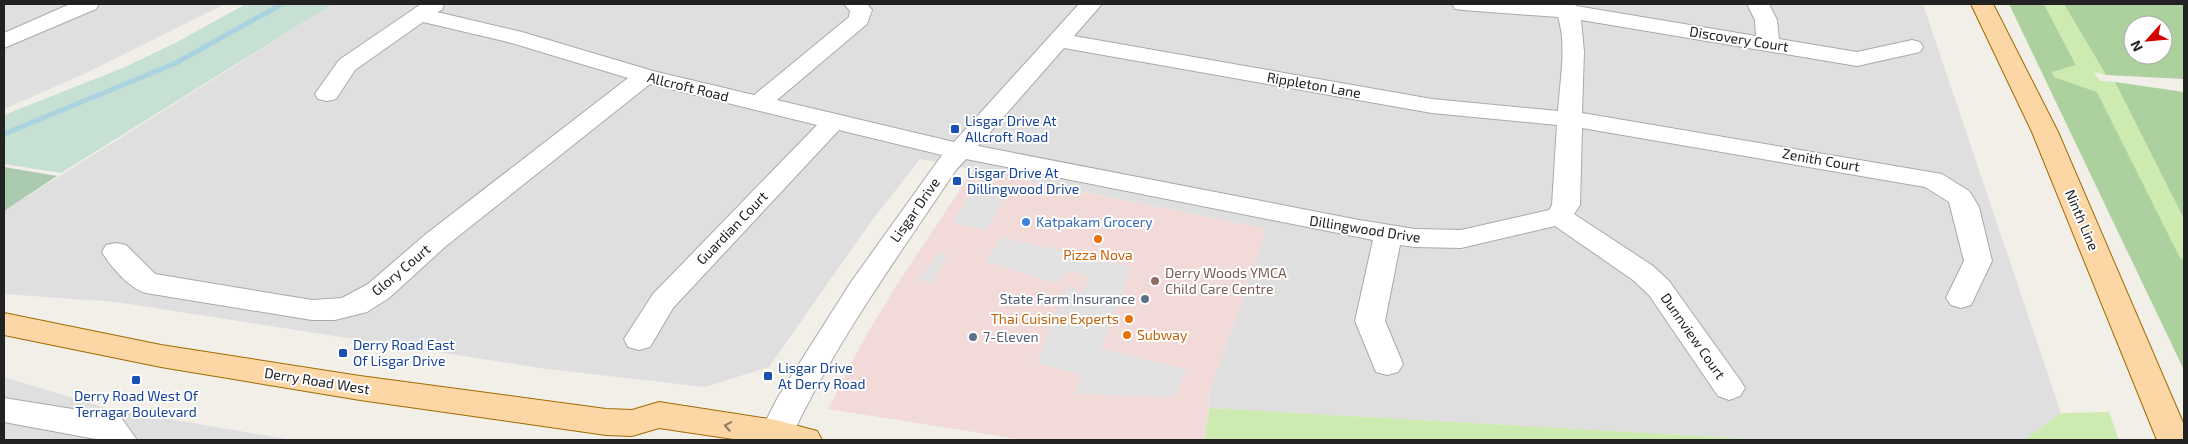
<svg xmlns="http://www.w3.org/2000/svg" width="2188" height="444" font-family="'Exo 2',sans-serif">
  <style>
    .residential { fill: #e0dfdf }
    .commercial { fill: #f2dad9 }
    .grass { fill: #cdebb0 }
    .forest { fill: #add19e; fill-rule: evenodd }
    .wetland { fill: #c6e0d4 }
    .cemetery { fill: #aacbaf }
    .parking { fill: #e2e2e2 }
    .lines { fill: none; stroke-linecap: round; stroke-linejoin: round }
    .stream { stroke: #aad3df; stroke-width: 5 }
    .minor-casing { stroke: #a9a9a9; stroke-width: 2 }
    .major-casing { stroke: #a06b00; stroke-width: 2 }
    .minor { fill: #fff; fill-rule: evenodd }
    .major { fill: #fcd6a4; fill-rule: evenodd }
    .oneway { stroke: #8f7c63 }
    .transit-dot { fill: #1a4fb4; stroke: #fff; stroke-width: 2 }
    .shop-dot { fill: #3f7fe0; stroke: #fff; stroke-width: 2 }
    .food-dot { fill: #e8710a; stroke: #fff; stroke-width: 2 }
    .education-dot { fill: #8d6e63; stroke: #fff; stroke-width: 2 }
    .service-dot { fill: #5c6f8a; stroke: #fff; stroke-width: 2 }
    .labels { text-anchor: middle; stroke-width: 4; stroke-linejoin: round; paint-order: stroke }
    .street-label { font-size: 14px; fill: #222; stroke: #fff }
    .transit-label { font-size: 14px; fill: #164399; stroke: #fff; text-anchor: start }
    .shop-label { font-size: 14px; fill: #366cbe; stroke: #fff; text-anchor: start }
    .food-label { font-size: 14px; fill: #c56008; stroke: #fff }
    .education-label { font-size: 14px; fill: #785e54; stroke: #fff; text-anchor: start }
    .service-label { font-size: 14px; fill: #4e5e75; stroke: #fff; text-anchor: end }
  </style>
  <rect width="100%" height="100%" fill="#f2efe9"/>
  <g class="residential">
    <path d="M4 4H225L84 74 4 109Z"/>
    <path d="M333 4H1923L2061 413 2024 440H1770L1209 408 1210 391 1267 229 920 159 870 223 769 367 705 387 547 369 116 302 4 294V211Z"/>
    <path d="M4 377 109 409 293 440H4Z"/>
  </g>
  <path class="commercial" d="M973 170 1267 229 1210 391 1205 440H1025L828 409 863 341 896 286Z"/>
  <g class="grass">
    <path d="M2044 4H2064L2106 75 2094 72 2100 81 2115 82 2184 219V260L2180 259 2097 92 2054 77 2052 72 2076 64Z"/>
    <path d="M1209 408 1770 440H1205Z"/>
    <path d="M2109 412 2119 440H2024L2061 413Z"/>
  </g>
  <g class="forest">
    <path d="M2009 4H2044L2076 65 2052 72 2054 77 2097 92 2180 258 2184 260V370Z"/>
    <path d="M2064 4H2184V79L2106 75ZM2133 25H2163V55H2133Z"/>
    <path d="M2115 82 2184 92V219Z"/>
  </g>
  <path class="wetland" d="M246 4H333L61 173 4 164V115L125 67 175 43Z"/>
  <path class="cemetery" d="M4 167 57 176 4 211Z"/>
  <g class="parking">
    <path d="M975 186 1008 192 986 230 952 223Z"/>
    <path d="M1001 237 1132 267 1101 349 1187 369 1175 397 1075 394 1082 375 1037 363 1067 286 1083 292 1090 277 1069 270 1058 283 986 262Z"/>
    <path d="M937 253 948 255 931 283 919 280Z"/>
  </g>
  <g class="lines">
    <path class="stream" d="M4 134 176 63 282 4"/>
    <g class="minor-casing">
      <g id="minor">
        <path d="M70 4H99L96 9 4 48V33Z"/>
        <path d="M421 4H444L442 10 437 12 522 32 653 71 754 95 849 17 850 11 844 4H867L872 10 867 24 777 100 954 142 1079 4H1102L1074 36 1432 99 1558 111C1560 81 1567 45 1558 17L1463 10 1455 9 1452 4H1575L1576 6 1756 36 1755 20 1747 4H1769L1777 20 1779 39 1857 52 1912 40 1920 42 1923 47 1920 52 1857 66 1581 20 1584 52 1582 113 1942 174 1969 191 1973 197 1979 207 1992 261 1971 305 1961 308 1951 305 1946 298 1964 261 1949 202 1925 187 1582 128 1580 205 1574 214 1653 266 1669 281 1740 380 1745 388 1740 396 1729 400 1718 396 1649 295 1633 280 1555 226 1461 248 1415 247 1400 245 1385 321 1403 364 1398 372 1387 375 1376 372 1355 321 1373 240 966 159 956 170C897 258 834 344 790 440H756L778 397 851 282 942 155 839 130 673 308 650 347 639 350 628 347 624 339 653 294 817 125 650 84 446 246 389 298 367 312 335 320H312L146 293C129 288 111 267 102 252L106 245 116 243 126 245 155 274 312 300 342 298 368 284 426 234 628 78 508 42 423 22 355 70 336 99 327 101 318 99 315 94 339 60ZM1064 48 1432 113 1557 125 1552 205 1549 210 1461 230 1415 229 1359 220 978 146Z"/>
        <path d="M4 398 110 415 122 419 137 440H101L4 422Z"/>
      </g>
    </g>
    <g class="major-casing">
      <g id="major">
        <path d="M1971 4H1993L2058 132 2184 425V440H2157L2032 132Z"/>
        <path d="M4 313 161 345 360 376 606 409 632 410 659 402 776 420 817 431 822 440H740L659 428 632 436 606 435 360 400 161 367 4 335Z"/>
      </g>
    </g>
    <use href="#minor" class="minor"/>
    <use href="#major" class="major"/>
  </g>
  <defs><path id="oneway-chevron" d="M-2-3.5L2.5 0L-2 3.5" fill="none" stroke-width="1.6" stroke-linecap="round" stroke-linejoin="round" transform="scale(1.25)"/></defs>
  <use class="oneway" href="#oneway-chevron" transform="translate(728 426) rotate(-170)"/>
  <g class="transit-dot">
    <rect x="950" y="124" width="10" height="10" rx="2.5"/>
    <rect x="952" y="176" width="10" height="10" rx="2.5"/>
    <rect x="338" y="348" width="10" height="10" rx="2.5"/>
    <rect x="763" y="371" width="10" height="10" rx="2.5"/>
    <rect x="131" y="375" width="10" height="10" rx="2.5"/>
  </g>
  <circle class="shop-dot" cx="1026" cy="222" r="5"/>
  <g class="food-dot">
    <circle cx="1098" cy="239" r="5"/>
    <circle cx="1129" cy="319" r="5"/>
    <circle cx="1127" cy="335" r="5"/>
  </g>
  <circle class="education-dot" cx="1155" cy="281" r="5"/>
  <g class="service-dot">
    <circle cx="1145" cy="299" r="5"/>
    <circle cx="973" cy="337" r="5"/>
  </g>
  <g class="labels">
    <g class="street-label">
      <text transform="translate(1739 39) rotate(9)" y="5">Discovery Court</text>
      <text transform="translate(1314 85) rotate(10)" y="5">Rippleton Lane</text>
      <text transform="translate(688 87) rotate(14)" y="5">Allcroft Road</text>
      <text transform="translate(1821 160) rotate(10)" y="5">Zenith Court</text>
      <text transform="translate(915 210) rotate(-55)" y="5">Lisgar Drive</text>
      <text transform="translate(2082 220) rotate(67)" y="5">Ninth Line</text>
      <text transform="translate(732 228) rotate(-46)" y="5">Guardian Court</text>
      <text transform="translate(1365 229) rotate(9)" y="5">Dillingwood Drive</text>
      <text transform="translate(401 270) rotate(-40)" y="5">Glory Court</text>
      <text transform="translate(1693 336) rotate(55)" y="5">Dunnview Court</text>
      <text transform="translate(317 381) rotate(9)" y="5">Derry Road West</text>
    </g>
    <g class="transit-label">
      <text x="965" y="126">Lisgar Drive At<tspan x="965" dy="16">Allcroft Road</tspan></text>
      <text x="967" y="178">Lisgar Drive At<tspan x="967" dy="16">Dillingwood Drive</tspan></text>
      <text x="353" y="350">Derry Road East<tspan x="353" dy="16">Of Lisgar Drive</tspan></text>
      <text x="778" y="373">Lisgar Drive<tspan x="778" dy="16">At Derry Road</tspan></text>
      <text x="136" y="401" text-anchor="middle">Derry Road West Of<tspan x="136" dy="16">Terragar Boulevard</tspan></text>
    </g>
    <g class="shop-label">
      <text x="1036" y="227">Katpakam Grocery</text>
    </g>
    <g class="food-label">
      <text x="1098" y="260">Pizza Nova</text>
      <text x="1119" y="324" text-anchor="end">Thai Cuisine Experts</text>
      <text x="1137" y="340" text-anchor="start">Subway</text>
    </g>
    <g class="education-label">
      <text x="1165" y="278">Derry Woods YMCA<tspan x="1165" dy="16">Child Care Centre</tspan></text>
    </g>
    <g class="service-label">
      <text x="1135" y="304">State Farm Insurance</text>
      <text x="983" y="342" text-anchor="start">7-Eleven</text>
    </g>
  </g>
  <rect width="2188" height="444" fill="none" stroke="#222222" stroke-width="10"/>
  <g transform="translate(2148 40) rotate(243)"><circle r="24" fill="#ffffff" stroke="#a7a7a7"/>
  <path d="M0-4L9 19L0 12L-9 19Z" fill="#d40000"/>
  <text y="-8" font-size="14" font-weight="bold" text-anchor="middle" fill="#222222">N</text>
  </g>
</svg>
